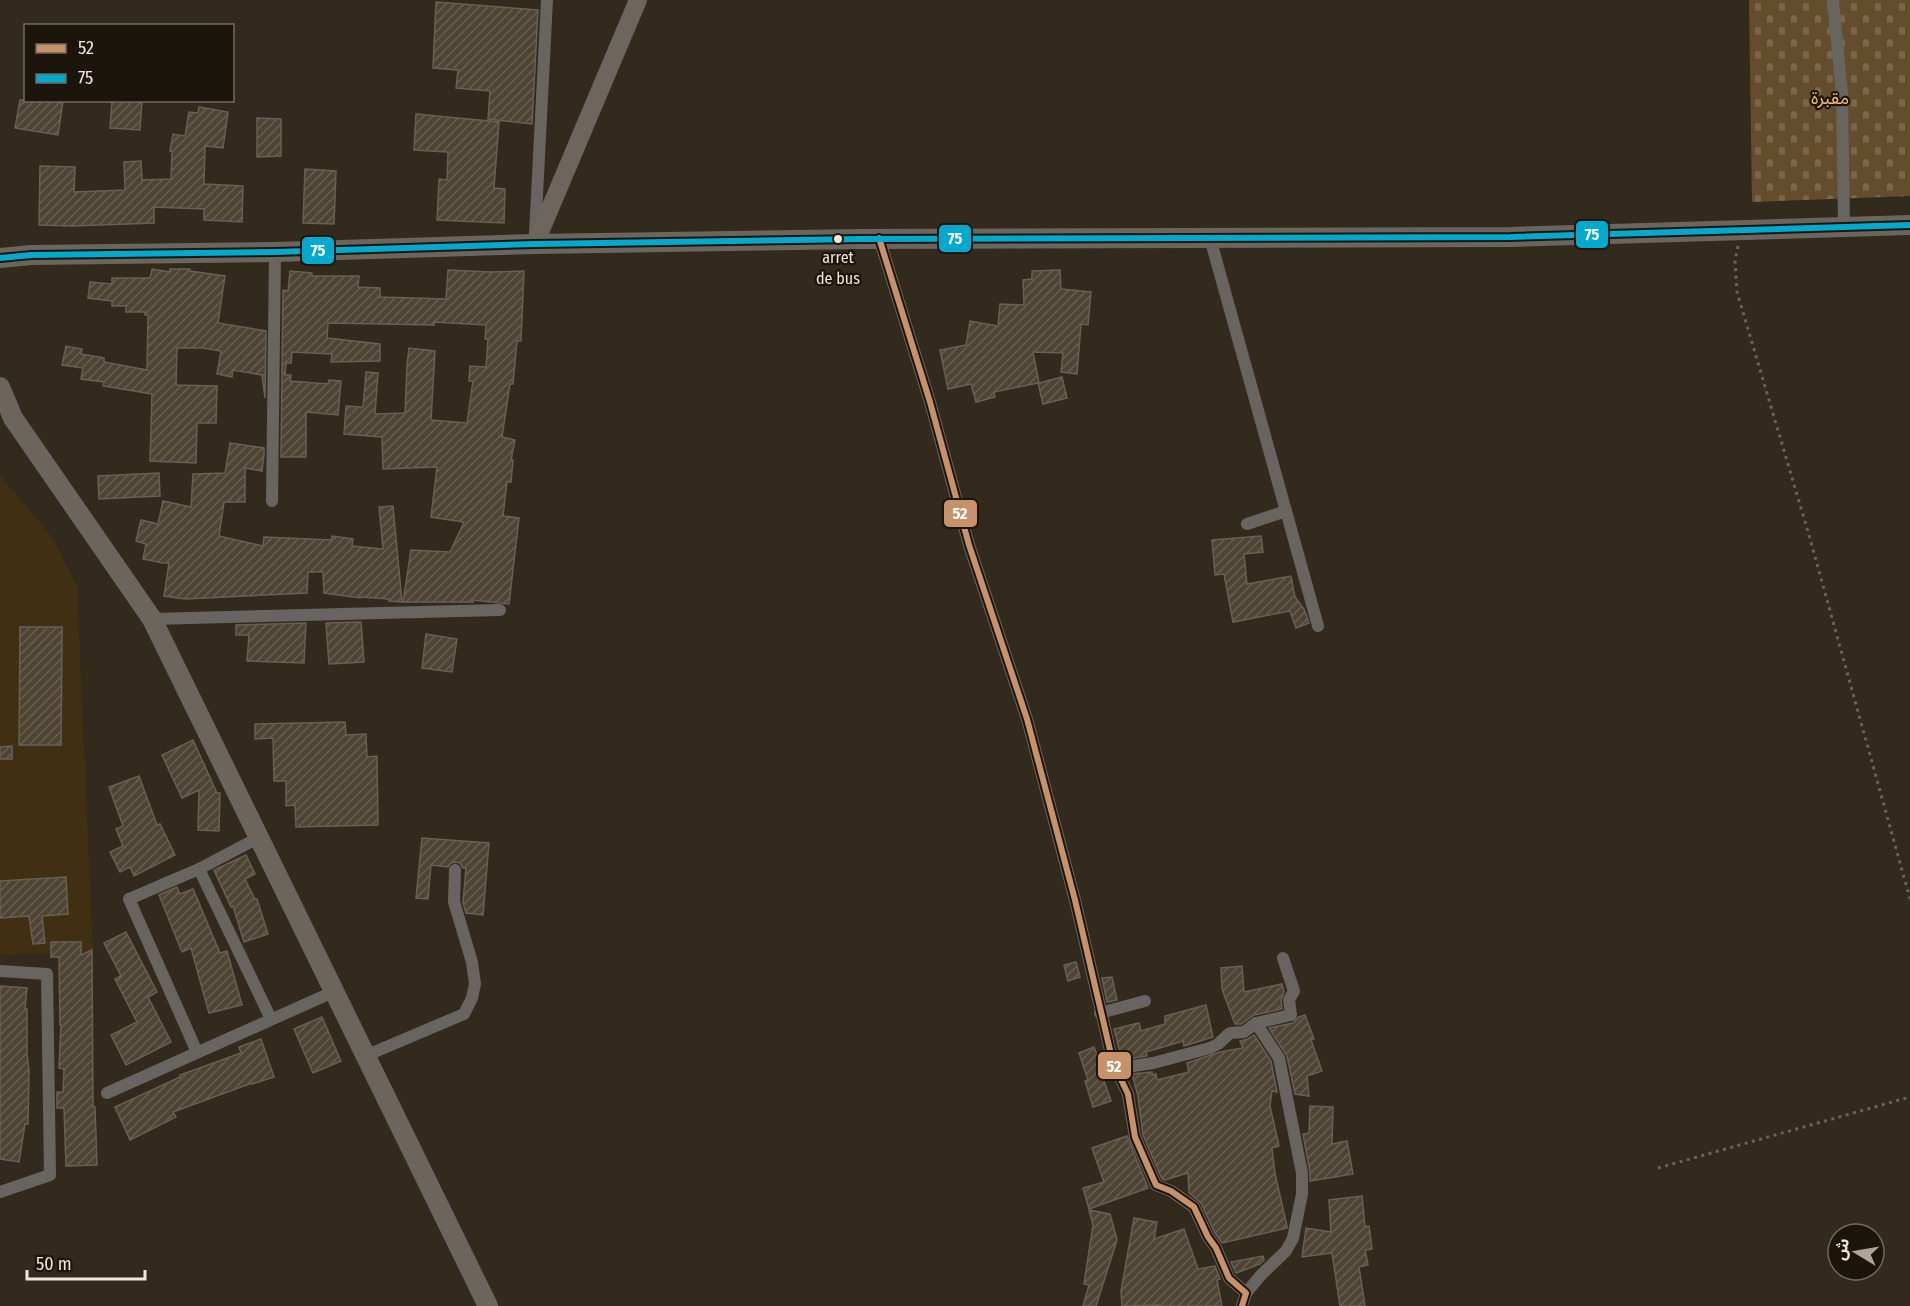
<svg xmlns="http://www.w3.org/2000/svg" width="1910" height="1306" font-family="'Fira Sans Condensed','Noto Sans Arabic',sans-serif">
  <style>
    .built { fill: #412f13 }
    .cemetery { fill: url(#cemetery-stones) }
    .building { fill: url(#building-hatch); stroke: #686056; stroke-width: 1.5 }
    .lines { fill: none; stroke-linecap: round; stroke-linejoin: round }
    .path { stroke: #68645e; stroke-width: 3; stroke-dasharray: 3 4.5; stroke-linecap: butt }
    .minor { stroke: #686560; stroke-width: 12 }
    .secondary { stroke: #6c665f; stroke-width: 18 }
    .primary { stroke: #6a655d; stroke-width: 20 }
    .bus-1-casing { stroke: #1c150b; stroke-width: 10 }
    .bus-2-casing { stroke: #1c150b; stroke-width: 10 }
    .bus-1 { stroke: #c7916a; stroke-width: 6 }
    .bus-2 { stroke: #00a9ce; stroke-width: 6 }
    .bus-dot { fill: #f1e7d9; stroke: #1c150b; stroke-width: 2 }
    .labels { text-anchor: middle; stroke-width: 4.5; stroke-linejoin: round; paint-order: stroke }
    .bus-label { font-size: 16px; fill: #f1e7d9; stroke: #1c150b }
    .park-label { font-size: 18px; fill: #f2bf75; stroke: #1c150b }
    .line-badge { stroke: #1c150b; stroke-width: 2 }
    .badge-label { font-size: 16px; text-anchor: middle; font-weight: bold; fill: #fff }
  </style>
  <defs>
    <pattern id="cemetery-stones" width="16" height="16" patternUnits="userSpaceOnUse" patternTransform="scale(1.5)"><rect width="16" height="16" fill="#634d2d"/><path d="M2 7V4a2 2 0 0 1 4 0v3zM10 15v-3a2 2 0 0 1 4 0v3z" fill="#7a674b"/></pattern>
    <pattern id="building-hatch" width="6" height="6" patternUnits="userSpaceOnUse" patternTransform="scale(1.5)"><rect width="6" height="6" fill="#4e4434"/><path d="M-1 1l2-2M0 6l6-6M5 7l2-2" fill="none" stroke="#685f51"/></pattern>
  </defs>
  <rect width="100%" height="100%" fill="#322a1d"/>
  <path class="built" d="M0 475 51 536 77 585 93 952 0 955Z"/>
  <path class="cemetery" d="M1749 0H1910V196L1752 202Z"/>
  <g class="building">
    <path d="M436 2 538 10 532 124 488 119 490 91 456 88 458 70 433 68Z"/>
    <path d="M20 100H63L58 135 15 128Z"/>
    <path d="M112 100H142L140 130 110 128Z"/>
    <path d="M199 107 228 112 223 148 205 146 204 184 243 186 242 222 204 220V209L154 207V223L72 226 39 225 40 166 75 167 74 192 125 190 124 162 141 161 142 180 171 179 172 151H170L173 134 185 136 189 112 198 113Z"/>
    <path d="M416 114 499 122 494 188 505 189 504 223 437 220 439 179 447 180 448 152 414 150Z"/>
    <path d="M257 118 281 119V156L257 157Z"/>
    <path d="M305 169 336 171 334 224 303 223Z"/>
    <path d="M152 269 170 272V269H190V271L225 276 218 323 266 331 265 398 262 375 233 370 232 377 217 374 221 351 203 348H177L176 385 217 386 216 423H197L196 463 150 461 152 394 103 386 104 382 81 379 83 368 62 365 66 346 82 349 81 354 104 358V362L147 370 148 315H145V312H126V306H112V301L88 298 90 282 112 284V278H150Z"/>
    <path d="M448 270 490 272 524 271 521 341H517L513 384H510L502 437 515 440 511 460H513L511 482H507L503 516 519 518 509 604 473 600V602H403L411 550 450 552 464 522 431 517 437 467 383 469 382 437 344 434 346 406 363 407 366 372 378 373 375 414 405 413 407 365 409 348 435 351 431 420 467 423 473 381H469L470 366 486 367 488 339H485L486 325 434 322V325L328 323 327 338 380 344V361L331 362 332 354 292 352 291 363H286L285 375H291L290 381 328 384 329 380 341 381 338 415 306 412V457H281L283 290 288 291 290 271 312 273V276H359L358 287 380 288V297L446 299Z"/>
    <path d="M1060 270 1061 289 1091 292 1088 325 1081 324 1077 374 1061 372 1063 353 1033 352 1039 383 1062 377 1067 398 1043 404 1038 383 994 392 995 397 976 402 971 384 948 389 940 350 966 345 970 321 998 326 1000 304 1024 305 1023 280 1032 279V271Z"/>
    <path d="M230 443 264 448V454L262 471 245 468V502H224L219 536 263 546 264 537 331 540 332 536 353 539 352 546 383 549 379 507 393 506 402 602 389 601V599L360 597V598L324 593 323 572H308L307 593 185 599 164 596 169 563H163L143 559 146 544 136 541 141 520 158 524 163 501 191 507 193 474 225 473Z"/>
    <path d="M159 473 160 496 99 499 98 476Z"/>
    <path d="M1261 536 1263 552 1244 554 1247 584 1291 576 1295 597 1304 609 1309 623 1296 628 1290 611 1233 622 1224 574 1215 575 1212 540Z"/>
    <path d="M361 622 364 662 329 664 326 623Z"/>
    <path d="M306 623 304 663 247 661 249 635H236V625Z"/>
    <path d="M20 627H62L61 745H19Z"/>
    <path d="M426 634 457 639 452 672 422 668Z"/>
    <path d="M345 722 346 735 366 734 367 757 377 756 378 825 296 827 295 805 286 806V781H274L273 738 255 739V724Z"/>
    <path d="M193 740 217 793H220L219 831 198 830 199 790 182 798 162 755Z"/>
    <path d="M12 746V759H0V747Z"/>
    <path d="M139 776 157 825 160 824 175 855 134 876 130 867 120 872 110 852 123 846 116 829 123 826 109 787Z"/>
    <path d="M422 838 489 843 483 915 466 913 463 903 466 868H463L460 863 456 862 451 863 448 867 431 865 428 899 416 898Z"/>
    <path d="M246 855 255 874 245 879 255 899H257L268 934 244 942 233 906 231 907 214 870Z"/>
    <path d="M66 877 68 914 42 916 45 943 33 944 29 916 0 918V881Z"/>
    <path d="M177 887 180 894 193 889 220 953 227 951 242 1005 209 1013 191 948 182 952 159 895Z"/>
    <path d="M126 932 157 992 148 997 171 1042 126 1065 111 1035 137 1022 115 979 121 976 104 943Z"/>
    <path d="M51 942H81V955L92 950 93 1107H95L97 1165 66 1166 64 1108H57V1092H63L64 1069 59 1068 61 1025H60L59 957H51Z"/>
    <path d="M1076 962 1080 977 1068 981 1064 965Z"/>
    <path d="M1242 966 1244 992 1282 984 1284 992 1281 1000 1282 1009 1254 1015 1241 1024H1235L1222 989 1221 968Z"/>
    <path d="M1112 977 1117 1000 1107 1002 1102 978Z"/>
    <path d="M0 986 27 988 25 1009H27V1055L29 1069 28 1124H25L19 1162 0 1159Z"/>
    <path d="M1206 1005 1213 1037 1184 1046 1183 1041 1146 1052 1147 1056 1133 1058 1121 1056 1114 1029 1139 1023 1141 1031 1165 1024V1016Z"/>
    <path d="M1305 1015 1314 1039 1311 1040 1322 1071 1307 1076 1309 1096 1295 1094 1287 1056 1269 1028 1293 1023 1299 1017Z"/>
    <path d="M322 1017 341 1061 313 1073 294 1029Z"/>
    <path d="M1254 1035 1271 1061 1277 1092 1272 1091 1270 1106 1279 1146 1272 1148 1275 1174 1287 1226V1228L1222 1243 1215 1233 1201 1203 1189 1193 1188 1173 1165 1180 1162 1179 1143 1135 1138 1096 1132 1074 1152 1072V1075L1156 1074 1157 1080 1189 1072 1187 1063 1220 1052 1243 1048 1240 1041 1248 1039Z"/>
    <path d="M261 1039 274 1077 252 1084V1083L173 1112 176 1117 130 1140 115 1107 180 1077V1075L241 1053 239 1047Z"/>
    <path d="M1094 1047 1103 1071 1101 1072 1111 1101 1093 1107 1085 1081 1088 1080 1079 1053Z"/>
    <path d="M1310 1106 1333 1107 1332 1144 1347 1141 1353 1174 1310 1181V1172L1303 1134 1309 1133Z"/>
    <path d="M1127 1136 1148 1188 1089 1209 1083 1188 1104 1182 1092 1148Z"/>
    <path d="M1362 1196 1365 1227 1369 1226 1372 1249 1365 1250 1368 1265 1359 1267 1365 1306H1340L1332 1253 1302 1257 1306 1228 1331 1232 1329 1200Z"/>
    <path d="M1089 1210 1110 1214 1117 1240 1096 1306H1083L1089 1285 1084 1284 1093 1225Z"/>
    <path d="M1134 1218 1157 1222 1154 1239 1184 1229 1198 1269 1215 1266 1220 1279 1217 1280 1222 1306H1159V1305L1122 1306 1121 1291Z"/>
    <path d="M1263 1256 1264 1260 1260 1264 1236 1273 1231 1262Z"/>
  </g>
  <g class="lines">
    <g class="path">
      <path d="M1738 246 1735 261 1737 292 1809 535 1910 899"/>
      <path d="M1658 1168 1910 1097"/>
    </g>
    <g class="minor">
      <path d="M1833 0 1842 94 1844 226"/>
      <path d="M535 234 547 0"/>
      <path d="M879 238 930 402 969 545 1027 719 1075 900 1113 1063 1128 1094 1135 1137 1156 1185 1171 1191 1194 1207 1208 1237 1216 1248 1229 1278 1246 1293 1242 1306"/>
      <path d="M1210 238 1318 626"/>
      <path d="M272 501 275 252"/>
      <path d="M1247 524 1286 511"/>
      <path d="M152 619 500 610"/>
      <path d="M199 869 271 1019"/>
      <path d="M0 971 47 974 50 1175 0 1192"/>
      <path d="M1100 1013 1145 1001"/>
      <path d="M197 1052 129 899 199 869 258 838"/>
      <path d="M365 1056 464 1014 472 998 475 984 472 962 454 902 455 870"/>
      <path d="M1113 1063 1133 1066 1153 1063 1210 1048 1218 1044 1230 1033 1244 1032 1256 1023"/>
      <path d="M107 1093 333 992"/>
      <path d="M1246 1293 1261 1275 1286 1251 1293 1238 1302 1194V1173L1279 1058 1256 1023 1291 1015 1289 1000 1294 991 1283 958"/>
    </g>
    <path class="secondary" d="M535 244 638 0"/>
    <g class="primary">
      <path d="M0 258 31 255 275 252 535 244 861 239 1511 237 1910 225"/>
      <path d="M0 387 13 418 152 619 488 1306"/>
    </g>
    <g class="bus-1-casing">
      <path id="bus-1" d="M879 238 930 402 969 545 1027 719 1075 900 1113 1063 1128 1094 1135 1137 1156 1185 1171 1191 1194 1207 1208 1237 1216 1248 1229 1278 1246 1293 1242 1306"/>
    </g>
    <g class="bus-2-casing">
      <path id="bus-2" d="M0 258 31 255 275 252 535 244 861 239 1511 237 1910 225"/>
    </g>
    <use href="#bus-1" class="bus-1"/>
    <use href="#bus-2" class="bus-2"/>
  </g>
  <circle class="bus-dot" cx="838" cy="239" r="5"/>
  <g class="labels">
    <g class="bus-label">
      <text x="838" y="263">arret<tspan x="838" dy="21">de bus</tspan></text>
    </g>
    <g class="park-label">
      <text x="1830" y="104">مقبرة</text>
    </g>
  </g>
  <g class="line-badge">
    <rect x="1575" y="220" width="34" height="29" rx="6" fill="#00a9ce"/>
    <rect x="938" y="224" width="34" height="29" rx="6" fill="#00a9ce"/>
    <rect x="301" y="236" width="34" height="29" rx="6" fill="#00a9ce"/>
    <rect x="943" y="499" width="35" height="29" rx="6" fill="#c7916a"/>
    <rect x="1097" y="1051" width="35" height="29" rx="6" fill="#c7916a"/>
  </g>
  <g class="badge-label">
    <text x="1592" y="240">75</text>
    <text x="955" y="244">75</text>
    <text x="318" y="256">75</text>
    <text x="960" y="519">52</text>
    <text x="1114" y="1072">52</text>
  </g>
  <rect x="24" y="24" width="210" height="78" fill="#1c150b" stroke="#71695d" stroke-width="1.5"/>
  <rect x="36" y="44" width="30" height="9" fill="#c7916a" stroke="#71695d" stroke-width="1.5"/>
  <text x="78" y="54" font-size="18" fill="#f1e7d9">52</text>
  <rect x="36" y="74" width="30" height="9" fill="#00a9ce" stroke="#71695d" stroke-width="1.5"/>
  <text x="78" y="84" font-size="18" fill="#f1e7d9">75</text>
  <g transform="translate(1856 1252) rotate(281)"><circle r="28" fill="#1c150b" stroke="#71695d" stroke-width="1.5"/>
  <path d="M0-4.5L10 22L0 15L-10 22Z" fill="#aea597"/>
  <text y="-9" font-size="16" font-weight="bold" text-anchor="middle" fill="#f1e7d9">ش</text>
  </g>
  <path d="M27 1270v9h118v-9" fill="none" stroke="#f1e7d9" stroke-width="3"/>
  <text x="36" y="1270" font-size="18" fill="#f1e7d9" stroke="#1c150b" stroke-width="4.5" paint-order="stroke">50 m</text>
</svg>
